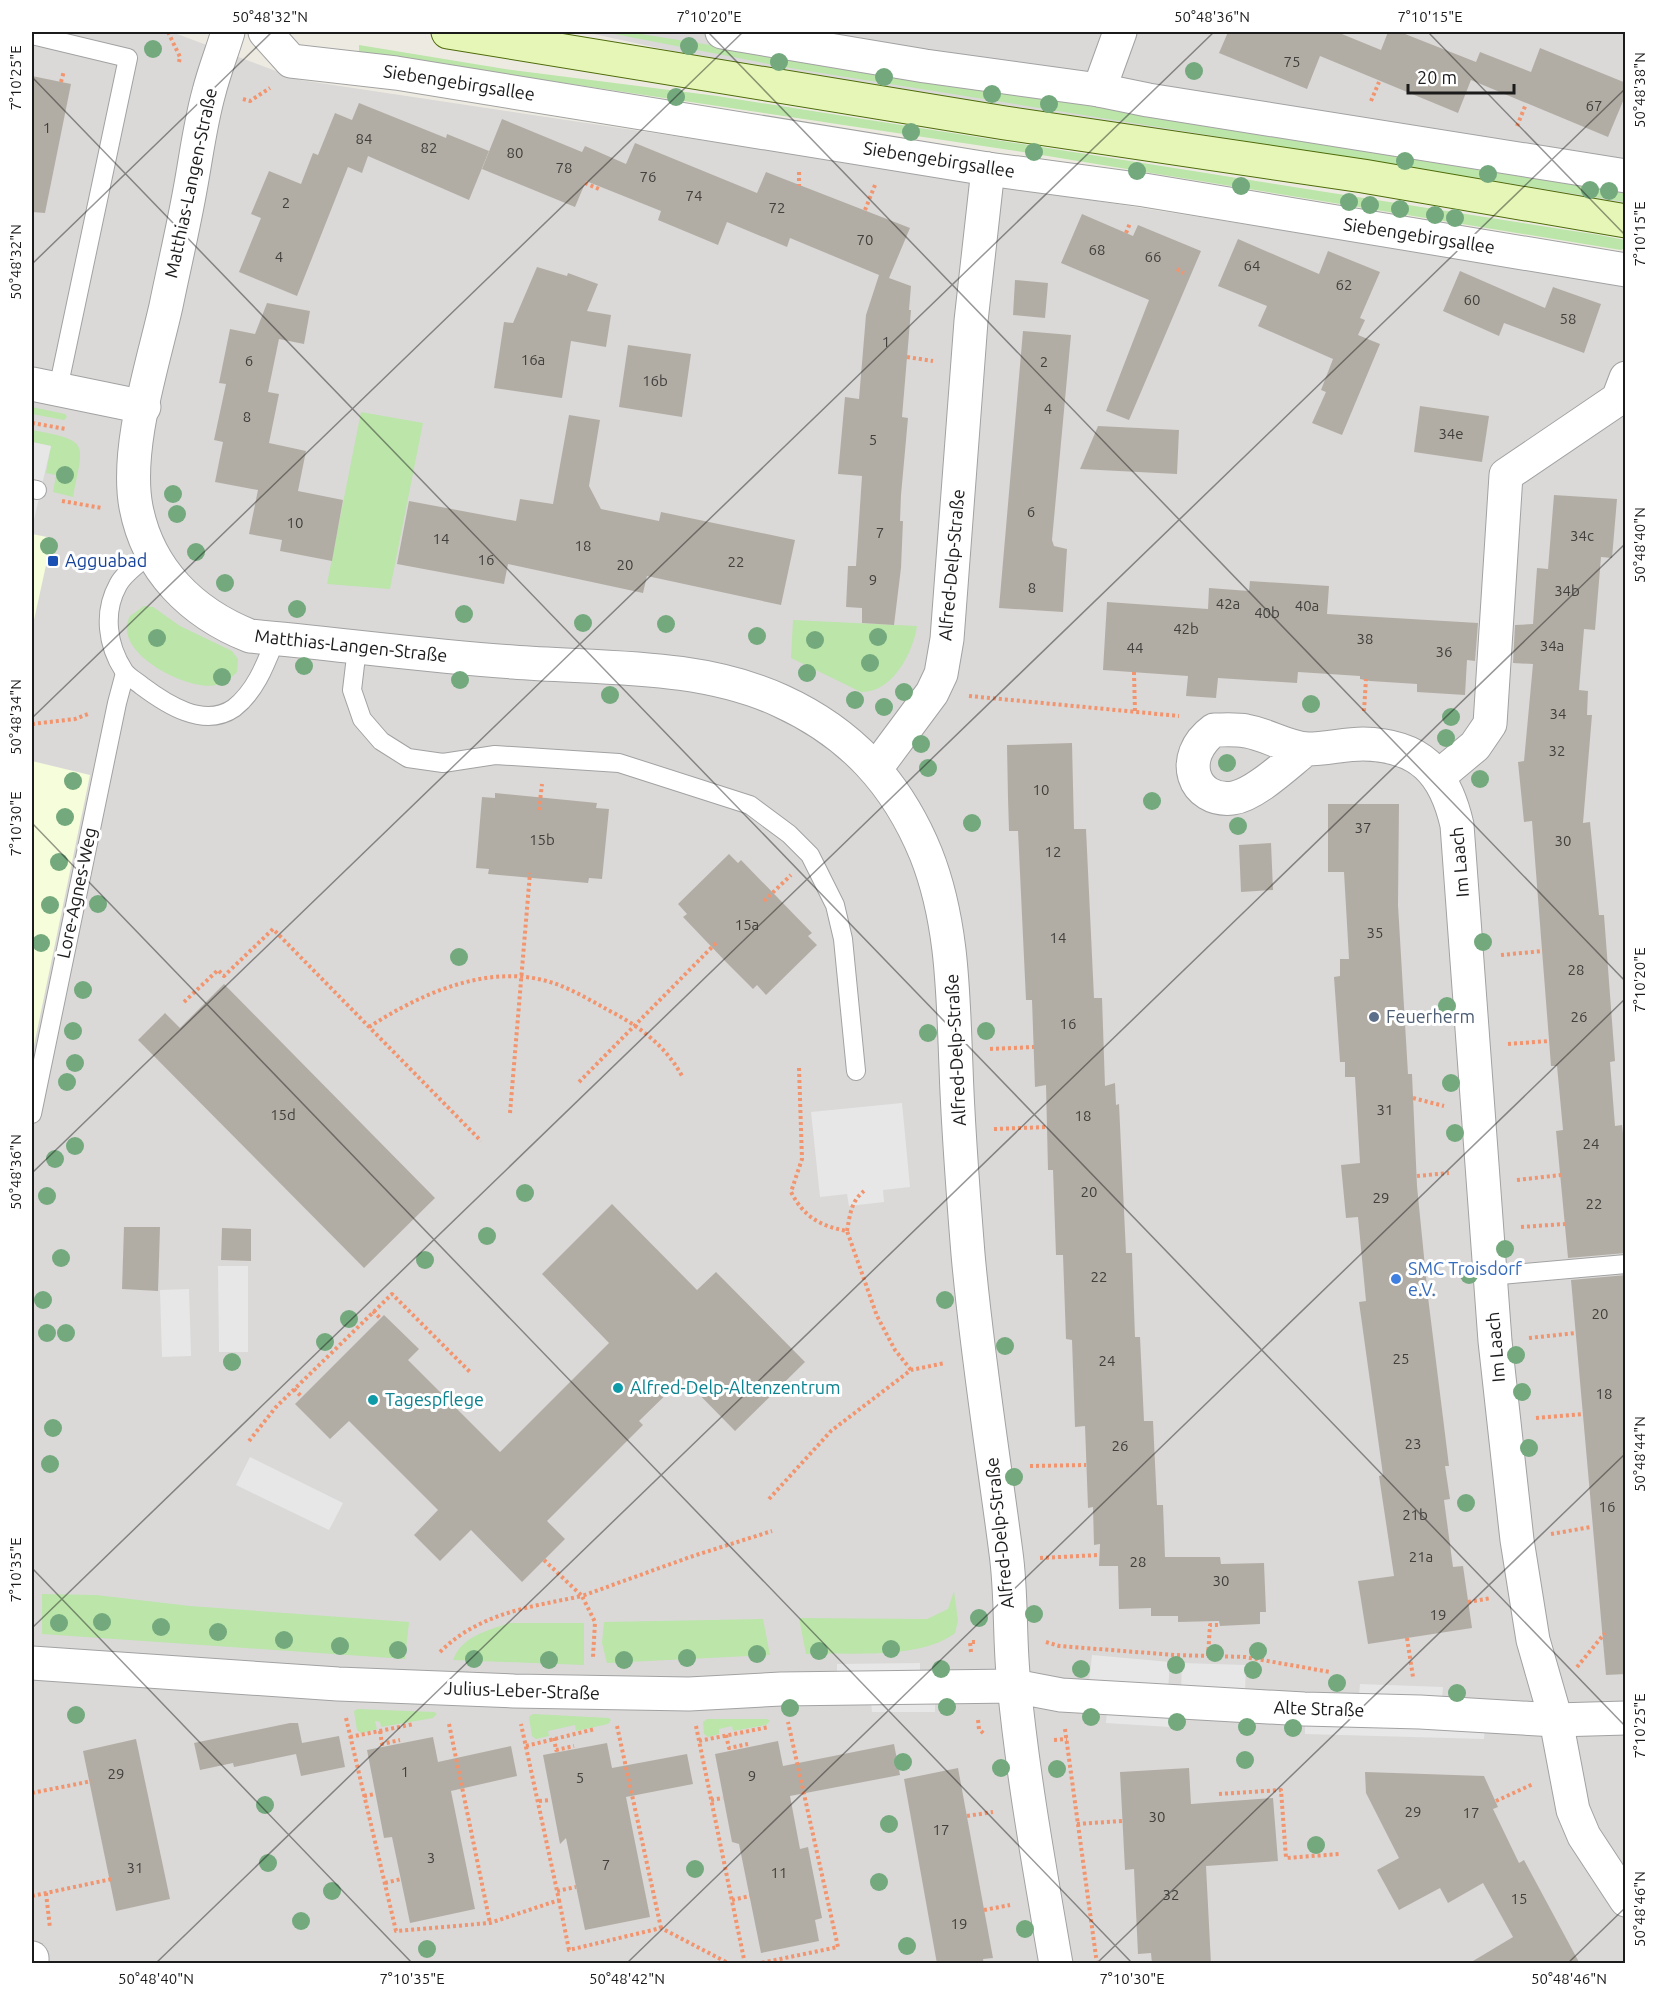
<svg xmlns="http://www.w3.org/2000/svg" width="1657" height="1995" font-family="Ubuntu,sans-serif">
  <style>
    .residential { fill: #dad9d8 }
    .education { fill: #f6fdda }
    .grass { fill: #bbe5a9 }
    .parking { fill: #e7e7e7 }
    .building { fill: #b2ada4 }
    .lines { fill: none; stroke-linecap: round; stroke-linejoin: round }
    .lane-casing { stroke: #a2a2a2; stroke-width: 20 }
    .street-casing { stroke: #a2a2a2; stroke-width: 35 }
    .secondary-casing { stroke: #4e6b0a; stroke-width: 35 }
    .path { stroke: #f2946d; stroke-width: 4; stroke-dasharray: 3 3; stroke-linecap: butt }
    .lane { stroke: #fff; stroke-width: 18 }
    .street { stroke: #fff; stroke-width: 33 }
    .secondary { stroke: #e6f6b6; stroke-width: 33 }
    .tree { fill: #73a97d }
    .ticks { fill: none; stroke: #1b1b1b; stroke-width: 1.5; stroke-opacity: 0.45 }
    .transit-dot { fill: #1a4fb4; stroke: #fff; stroke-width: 2 }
    .service-dot { fill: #5c6f8a; stroke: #fff; stroke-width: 2 }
    .shop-dot { fill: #3f7fe0; stroke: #fff; stroke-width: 2 }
    .culture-dot { fill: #0f9aa8; stroke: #fff; stroke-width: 2 }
    .labels { text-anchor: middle; stroke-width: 6; stroke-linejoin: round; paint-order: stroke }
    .number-label { font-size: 15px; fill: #41403d }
    .street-label { font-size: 18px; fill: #1b1b1b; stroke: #fff }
    .transit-label { font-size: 18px; fill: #164399; stroke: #fff; text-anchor: start }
    .service-label { font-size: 18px; fill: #4e5e75; stroke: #fff; text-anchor: start }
    .shop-label { font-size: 18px; fill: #366cbe; stroke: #fff; text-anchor: start }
    .culture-label { font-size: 18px; fill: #0d838f; stroke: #fff; text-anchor: start }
    .neatline { fill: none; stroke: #1b1b1b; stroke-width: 2 }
    .ticks-label { font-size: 15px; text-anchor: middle; fill: #1b1b1b }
  </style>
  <rect width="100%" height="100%" fill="#edebe1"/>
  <g class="residential">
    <path d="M32 32H172L300 80 920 173 1618 283 1625 282V1963L32 1964Z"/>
    <path d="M584 32H1625V212L755 69Z"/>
  </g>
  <g class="education">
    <path d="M32 534 52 538 32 629Z"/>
    <path d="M32 761 90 775 32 1055Z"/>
  </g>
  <g class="grass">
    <path d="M604 32H628L1625 190V202L784 67Z"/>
    <path d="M359 45 505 69 717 96 1599 235 1625 240V248L1621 250 1023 152 359 52Z"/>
    <path d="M32 407 65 414 67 417 64 420 32 414Z"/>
    <path d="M361 412 423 423 390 589 327 584Z"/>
    <path d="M32 430C90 441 84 441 73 497L53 492 56 475 46 473 51 446 32 442Z"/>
    <path d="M144 606 153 607 180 626 232 651 238 659 237 672C231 678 225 683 217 685 188 692 110 652 130 616Z"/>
    <path d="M793 620 917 626C913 653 892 693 861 692L791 658Z"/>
    <path d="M954 1591 958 1621 955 1633C921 1660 848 1652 806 1654L799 1618 927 1619 948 1609Z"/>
    <path d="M42 1594 96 1595 190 1606 409 1622 405 1659 42 1634Z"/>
    <path d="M763 1619 770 1655 607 1663 602 1643 604 1622Z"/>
    <path d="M509 1623H584V1665L453 1660C462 1636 487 1631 509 1623Z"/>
    <path d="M358 1709 434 1712 437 1714 433 1718 381 1727 380 1722 375 1721 377 1729 361 1733 357 1730 354 1711Z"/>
    <path d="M533 1714 609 1718 611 1720 608 1724 576 1731 575 1725 548 1731 549 1736 536 1739 532 1736 529 1717Z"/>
    <path d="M707 1719H767L770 1721 766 1725 733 1731 732 1726 719 1729V1734L708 1737 704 1734 703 1722Z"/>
  </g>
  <g class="parking">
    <path d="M32 442 51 446 32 528Z"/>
    <path d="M902 1103 910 1187 883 1190 884 1202 849 1206 847 1194 820 1197 811 1112Z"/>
    <path d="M218 1266H248V1352H219Z"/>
    <path d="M189 1289 191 1356 162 1357 160 1290Z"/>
    <path d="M250 1457 343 1503 329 1530 236 1485Z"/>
    <path d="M1092 1655 1170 1662 1168 1690 1089 1683Z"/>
    <path d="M920 1663V1675L837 1676V1664Z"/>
    <path d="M1182 1663 1246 1665 1245 1693 1181 1691Z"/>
    <path d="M1360 1684 1443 1687 1442 1699 1359 1696Z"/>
    <path d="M871 1701H935V1712H872Z"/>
    <path d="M1107 1711 1176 1716 1170 1727 1106 1723Z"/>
    <path d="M1305 1722 1485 1727 1484 1739 1305 1734Z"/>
  </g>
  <g class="building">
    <path d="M1228 32H1337L1381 50 1388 32H1400L1476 62 1480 52 1531 72 1540 48 1626 83V94L1608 137 1471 80 1458 113 1320 56 1307 89 1219 53Z"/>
    <path d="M32 76 71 84 45 213 32 212Z"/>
    <path d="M359 103 446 138 447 134 489 151 469 200 368 156 362 173 348 167 297 296 239 272 261 218 251 214 269 171 301 184 313 153 318 155 335 113 352 120Z"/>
    <path d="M502 119 582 152 585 146 626 164 635 143 757 193 766 172 910 228 889 278 911 286 909 310H911L902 417 908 418 901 495 900 521H903L901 568 894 625 862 623V608L846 607 848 566H856L862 476 838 474 845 397 859 399 866 315 879 275 790 238 787 247 727 222 718 245 658 220 661 211 586 181 575 207 482 169Z"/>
    <path d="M1082 214 1133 236 1138 225 1201 251 1129 420 1106 411 1149 300 1061 263Z"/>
    <path d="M1238 239 1319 274 1328 251 1380 272 1360 318 1365 320 1358 335 1380 344 1342 435 1312 423 1326 392 1321 390 1333 359 1258 326 1267 306 1218 286Z"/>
    <path d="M537 267 567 276 568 273 598 284 587 311 611 315 606 347 571 341 562 398 494 388 504 322 513 323Z"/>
    <path d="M1460 271 1545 308 1553 287 1601 304 1584 353 1504 323 1499 336 1443 311Z"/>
    <path d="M1015 280 1048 283 1045 318 1013 315Z"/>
    <path d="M267 303 310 311 304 344 279 339 268 392 279 394 269 443 306 451 298 491 343 500 332 561 280 551 282 540 249 534 258 490 215 482 223 442 214 440 226 384 219 383 230 329 255 334Z"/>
    <path d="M1023 331 1071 335 1052 540 1054 546 1067 549 1063 612 999 608Z"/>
    <path d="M628 345 691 354 682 417 619 407Z"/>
    <path d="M1420 406 1489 416 1482 462 1414 452Z"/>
    <path d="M569 415 600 420 589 486 601 509 659 521 661 512 795 540 781 605 647 576 643 593 508 564 504 584 397 564 409 501 516 521 520 499 553 504Z"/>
    <path d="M1098 426 1179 430 1177 474 1080 469Z"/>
    <path d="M1554 495 1617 499 1612 558 1601 557 1595 630 1584 629 1579 690 1588 691 1587 715H1592L1583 823 1590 822 1599 915H1604L1615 1061 1610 1062 1615 1126 1622 1125 1626 1158V1253L1568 1258 1556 1131 1563 1130 1557 1066H1551L1532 821 1524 822 1518 762 1524 761 1533 664 1513 663 1515 625 1533 624 1537 568 1548 569Z"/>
    <path d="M1250 581 1329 586 1327 614 1478 623 1475 661 1467 660 1465 695 1417 692V684L1370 681 1360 679V676L1298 672 1297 683 1218 678 1216 698 1186 696 1188 676 1103 670 1107 602 1208 609 1209 588 1249 591Z"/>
    <path d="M1072 743 1074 829H1086L1094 998H1102L1105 1086 1115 1083 1116 1105 1119 1104 1126 1253H1132L1135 1337H1140L1144 1421H1153L1157 1505H1163L1165 1557H1220L1221 1564 1264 1563 1266 1612H1260V1624L1220 1626 1219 1621 1178 1622V1616H1151V1608L1119 1609 1118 1566H1099L1100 1544 1094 1545 1093 1507 1088 1508 1085 1426 1075 1427 1072 1340 1066 1339 1063 1255H1056L1053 1170H1048L1046 1085 1035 1087 1032 1000H1026L1018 831H1009L1008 798 1007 745Z"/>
    <path d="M495 793 597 803 596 808 609 809 602 879 589 878 588 883 488 874 489 869 476 868 482 797 495 798Z"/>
    <path d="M1328 804H1399L1398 905 1408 1074H1412L1417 1186 1428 1297 1449 1466H1445L1450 1499 1444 1500 1453 1567 1463 1566 1472 1628 1368 1644 1358 1581 1394 1576 1379 1476 1383 1475 1359 1302 1366 1301 1358 1217 1346 1218 1341 1165 1360 1163 1355 1077H1345V1062H1340L1334 977 1340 976V959H1349L1344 872H1328Z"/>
    <path d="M1271 843 1273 890 1241 892 1239 845Z"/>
    <path d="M729 854 738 863 741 860 812 933 808 936 817 945 766 995 757 985 753 989 727 963 683 917 687 914 678 904Z"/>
    <path d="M224 984 435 1198 364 1268 138 1040 165 1013 180 1028Z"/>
    <path d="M612 1204 697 1290 716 1272 805 1362 735 1431 683 1378 639 1421 643 1425 547 1521 565 1539 522 1582 471 1530 440 1561 414 1535 438 1510 349 1421 330 1439 295 1404 384 1315 419 1349 408 1360 500 1452 609 1343 542 1274Z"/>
    <path d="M124 1227H160L158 1291 122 1289Z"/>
    <path d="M222 1228 251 1229V1261L221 1260Z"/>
    <path d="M1626 1275V1674L1606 1675 1571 1280Z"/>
    <path d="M290 1723H298L302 1743 339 1736 345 1767 301 1776 296 1754 234 1767 233 1763 200 1770 194 1743Z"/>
    <path d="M433 1737 438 1762 511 1746 517 1776 451 1791 475 1909 410 1923 392 1837 384 1838 367 1750Z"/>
    <path d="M136 1739 170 1899 116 1911 83 1751Z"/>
    <path d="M778 1741 783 1766 894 1744 900 1775 790 1796 800 1849 808 1847 822 1918 815 1920 819 1941 761 1953 739 1844 732 1842 715 1754Z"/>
    <path d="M607 1743 612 1768 687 1754 693 1784 626 1797 650 1917 585 1930 566 1838 560 1844 543 1755Z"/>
    <path d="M958 1768 993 1958 983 1959 984 1964H937L904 1779Z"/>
    <path d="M1189 1768 1191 1804 1273 1798 1278 1861 1206 1866 1211 1964H1152L1151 1953 1138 1954 1134 1869 1125 1870 1120 1772Z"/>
    <path d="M1365 1772 1484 1776 1498 1807 1493 1809 1519 1863 1524 1860 1580 1964H1468L1513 1937 1483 1883 1448 1903 1440 1888 1399 1910 1377 1870 1399 1858 1366 1793Z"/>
  </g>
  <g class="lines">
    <g class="lane-casing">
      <g id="lane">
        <path d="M32 35 128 58 58 389"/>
        <path d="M32 489 37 490"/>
        <path d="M151 553C141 562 124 573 118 585 103 612 107 645 124 671 128 677 136 681 142 686 166 704 204 729 234 708 256 691 266 663 276 638"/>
        <path d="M357 648 352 690 362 719 381 741 408 758 443 763 495 755 619 763 750 805 789 834 810 855 835 905 843 939 856 1071"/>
        <path d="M32 1114 117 703 125 673"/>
        <path d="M1490 1276 1626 1264"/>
      </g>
    </g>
    <g class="street-casing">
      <g id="street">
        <path d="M228 32C222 52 214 72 209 92 200 124 196 158 190 190 183 229 174 267 166 306 153 364 125 448 136 507 148 570 192 613 250 636 338 644 425 656 513 662 601 669 699 663 781 701 851 733 897 783 926 854 953 922 953 995 956 1067 958 1129 963 1192 968 1254 977 1355 993 1453 1006 1553 1012 1596 1009 1641 1014 1684 1023 1778 1040 1871 1056 1964"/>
        <path d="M265 32 291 61 396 73 988 169 1144 190 1626 270"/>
        <path d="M722 32 925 66 1099 90 1148 100 1626 176"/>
        <path d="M1099 90 1120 32"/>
        <path d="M32 384 144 407"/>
        <path d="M1306 749C1288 763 1255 795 1233 798 1193 803 1177 757 1214 730 1224 730 1236 729 1246 731 1266 734 1287 748 1308 749 1326 749 1345 744 1363 744 1420 745 1445 772 1457 825L1495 1341 1517 1540 1533 1640 1556 1720 1573 1810 1584 1836 1626 1900"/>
        <path d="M877 767 932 693 941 674 947 639 971 321 988 169"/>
        <path d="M1439 776 1475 746 1490 724 1506 475 1618 399 1626 378"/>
        <path d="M32 1663 338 1684 514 1691 689 1694 781 1689 1014 1686 1061 1695 1304 1709 1420 1712 1556 1720 1626 1718"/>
        <path d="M32 1958V1964"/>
      </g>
    </g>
    <g class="secondary-casing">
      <path id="secondary" d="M448 32 1005 123 1363 176 1626 221"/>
    </g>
    <g class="path">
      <path d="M168 32 180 57 179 62"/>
      <path d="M61 82 64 71"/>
      <path d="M243 99 250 101 270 88"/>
      <path d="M1371 101 1379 82"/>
      <path d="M1517 126 1526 104"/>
      <path d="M799 172V186"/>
      <path d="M585 183 599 189"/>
      <path d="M865 210 875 185"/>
      <path d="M1126 233 1130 223"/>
      <path d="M1177 269 1184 273"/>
      <path d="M907 357 933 361"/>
      <path d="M32 423 66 429"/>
      <path d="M62 501 102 508"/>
      <path d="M1134 672 1135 712"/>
      <path d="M969 696 1179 716"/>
      <path d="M1364 711 1366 679"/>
      <path d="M32 724 75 719 88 714"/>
      <path d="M539 810 542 784"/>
      <path d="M764 901 791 875"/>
      <path d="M1501 955 1543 951"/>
      <path d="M184 1002 218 970 224 976 273 929 481 1141"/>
      <path d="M369 1027C420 994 488 963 550 982 570 988 590 1000 608 1010 639 1026 665 1045 682 1076"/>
      <path d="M1508 1044 1549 1041"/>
      <path d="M990 1049 1034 1047"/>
      <path d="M799 1068 802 1159 791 1192C804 1217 820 1226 847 1231L877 1316 895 1350 911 1370"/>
      <path d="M579 1082 716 943"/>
      <path d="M1413 1098 1444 1106"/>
      <path d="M510 1113 530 873"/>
      <path d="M994 1129 1047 1127"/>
      <path d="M1417 1176 1449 1173"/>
      <path d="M1517 1180 1561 1175"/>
      <path d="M1521 1227 1565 1224"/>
      <path d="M847 1231C850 1215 851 1201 864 1191"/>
      <path d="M373 1311 380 1318"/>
      <path d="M1529 1338 1576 1333"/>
      <path d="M294 1389 302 1397"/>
      <path d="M1536 1418 1583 1414"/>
      <path d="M249 1441 276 1407 392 1294 471 1373"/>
      <path d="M1030 1466 1086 1465"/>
      <path d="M769 1499 831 1431 911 1370 945 1363"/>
      <path d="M1551 1534 1591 1527"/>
      <path d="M1040 1558 1099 1555"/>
      <path d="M544 1560 582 1596 690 1557 772 1531"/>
      <path d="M1468 1602 1491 1598"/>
      <path d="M1407 1638 1413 1677"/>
      <path d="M1046 1642 1059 1646 1175 1655 1245 1657 1330 1672"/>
      <path d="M440 1652C479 1613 530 1607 582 1596L595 1622 593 1657"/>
      <path d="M971 1652 970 1642H976"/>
      <path d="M1208 1656 1210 1625H1220"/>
      <path d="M1577 1667 1605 1633"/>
      <path d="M346 1718 396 1931 490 1923 559 1900 521 1724"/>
      <path d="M978 1720 979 1729 984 1734"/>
      <path d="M449 1724 490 1923"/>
      <path d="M617 1726 661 1928"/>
      <path d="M696 1726 745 1964"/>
      <path d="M1065 1729 1097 1964"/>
      <path d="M380 1731 382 1744 400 1740"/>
      <path d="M726 1735 729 1748 748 1744"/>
      <path d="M350 1737 414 1724"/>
      <path d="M554 1738 556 1750 574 1746"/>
      <path d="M1054 1740 1067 1739"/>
      <path d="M699 1741 769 1727"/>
      <path d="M526 1746 595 1729"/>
      <path d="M32 1793 92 1781"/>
      <path d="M1219 1794 1281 1790 1286 1858 1339 1854"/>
      <path d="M364 1796 375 1794"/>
      <path d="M711 1800 723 1798"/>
      <path d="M539 1801 551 1800"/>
      <path d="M1496 1801 1533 1784"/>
      <path d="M967 1816 993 1812"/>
      <path d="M1077 1824 1122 1821"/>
      <path d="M385 1883 401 1879"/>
      <path d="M557 1891 576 1887"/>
      <path d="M46 1893 50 1928"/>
      <path d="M32 1896 112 1879"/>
      <path d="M559 1900 569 1950 661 1928 730 1964"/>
      <path d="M732 1900 750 1896"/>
      <path d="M984 1910 1010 1905"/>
      <path d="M756 1964 838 1947 788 1722"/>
    </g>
    <use href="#lane" class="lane"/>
    <use href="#street" class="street"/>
    <use href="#secondary" class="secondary"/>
  </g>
  <g class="tree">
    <circle cx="689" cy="46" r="9"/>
    <circle cx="153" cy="49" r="9"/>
    <circle cx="779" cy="62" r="9"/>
    <circle cx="1194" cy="71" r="9"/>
    <circle cx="884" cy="77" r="9"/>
    <circle cx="992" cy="94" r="9"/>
    <circle cx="676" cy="97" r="9"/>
    <circle cx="1049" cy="104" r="9"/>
    <circle cx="911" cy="132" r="9"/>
    <circle cx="1034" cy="152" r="9"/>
    <circle cx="1405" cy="161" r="9"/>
    <circle cx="1137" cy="171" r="9"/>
    <circle cx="1488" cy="174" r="9"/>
    <circle cx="1241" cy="186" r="9"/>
    <circle cx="1590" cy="190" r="9"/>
    <circle cx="1609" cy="191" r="9"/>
    <circle cx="1349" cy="202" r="9"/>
    <circle cx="1370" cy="205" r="9"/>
    <circle cx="1400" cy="209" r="9"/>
    <circle cx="1435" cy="215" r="9"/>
    <circle cx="1455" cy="218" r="9"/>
    <circle cx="65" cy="475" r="9"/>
    <circle cx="173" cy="494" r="9"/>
    <circle cx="177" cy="514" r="9"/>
    <circle cx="49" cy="546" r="9"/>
    <circle cx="196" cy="552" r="9"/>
    <circle cx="225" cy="583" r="9"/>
    <circle cx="297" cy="609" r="9"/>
    <circle cx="464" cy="614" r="9"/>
    <circle cx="583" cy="623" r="9"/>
    <circle cx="666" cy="624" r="9"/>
    <circle cx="757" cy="636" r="9"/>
    <circle cx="878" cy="637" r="9"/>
    <circle cx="157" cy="638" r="9"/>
    <circle cx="815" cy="640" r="9"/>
    <circle cx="870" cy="663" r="9"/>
    <circle cx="304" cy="666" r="9"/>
    <circle cx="807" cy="673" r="9"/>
    <circle cx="222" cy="677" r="9"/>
    <circle cx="460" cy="680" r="9"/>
    <circle cx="904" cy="692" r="9"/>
    <circle cx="610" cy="695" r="9"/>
    <circle cx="855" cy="700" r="9"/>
    <circle cx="1311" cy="704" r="9"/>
    <circle cx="884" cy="707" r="9"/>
    <circle cx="1451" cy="717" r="9"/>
    <circle cx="1446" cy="738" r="9"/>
    <circle cx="921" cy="744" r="9"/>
    <circle cx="1227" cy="763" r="9"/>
    <circle cx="928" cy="768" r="9"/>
    <circle cx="1480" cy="779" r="9"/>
    <circle cx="73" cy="781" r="9"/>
    <circle cx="1152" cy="801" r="9"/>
    <circle cx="65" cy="817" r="9"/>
    <circle cx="972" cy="823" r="9"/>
    <circle cx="1238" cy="826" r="9"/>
    <circle cx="59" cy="862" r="9"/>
    <circle cx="98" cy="904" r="9"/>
    <circle cx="50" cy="905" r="9"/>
    <circle cx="1483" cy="942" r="9"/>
    <circle cx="41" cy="943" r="9"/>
    <circle cx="459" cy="957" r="9"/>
    <circle cx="83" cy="990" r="9"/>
    <circle cx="1447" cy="1006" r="9"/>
    <circle cx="73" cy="1031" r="9"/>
    <circle cx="986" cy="1031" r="9"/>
    <circle cx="928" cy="1033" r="9"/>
    <circle cx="75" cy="1063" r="9"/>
    <circle cx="67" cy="1082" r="9"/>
    <circle cx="1451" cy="1083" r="9"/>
    <circle cx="1455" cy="1133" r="9"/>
    <circle cx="75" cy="1146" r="9"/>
    <circle cx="55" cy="1159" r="9"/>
    <circle cx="525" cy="1193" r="9"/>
    <circle cx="47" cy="1196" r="9"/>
    <circle cx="487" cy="1236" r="9"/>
    <circle cx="1505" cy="1249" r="9"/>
    <circle cx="61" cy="1258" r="9"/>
    <circle cx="425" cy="1260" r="9"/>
    <circle cx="1469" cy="1275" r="9"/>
    <circle cx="43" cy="1300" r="9"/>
    <circle cx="945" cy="1300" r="9"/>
    <circle cx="349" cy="1319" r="9"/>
    <circle cx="47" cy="1333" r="9"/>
    <circle cx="66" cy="1333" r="9"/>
    <circle cx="325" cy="1342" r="9"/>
    <circle cx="1005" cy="1346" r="9"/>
    <circle cx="1516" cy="1355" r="9"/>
    <circle cx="232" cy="1362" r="9"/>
    <circle cx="1522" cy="1392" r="9"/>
    <circle cx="53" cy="1428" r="9"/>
    <circle cx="1529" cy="1448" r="9"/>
    <circle cx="50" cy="1464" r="9"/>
    <circle cx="1014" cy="1477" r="9"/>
    <circle cx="1466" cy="1503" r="9"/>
    <circle cx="1034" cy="1614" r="9"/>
    <circle cx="979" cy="1618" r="9"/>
    <circle cx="102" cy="1622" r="9"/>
    <circle cx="59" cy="1623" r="9"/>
    <circle cx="161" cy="1627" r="9"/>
    <circle cx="218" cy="1632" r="9"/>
    <circle cx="284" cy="1640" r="9"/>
    <circle cx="340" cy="1646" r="9"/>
    <circle cx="891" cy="1649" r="9"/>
    <circle cx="398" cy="1650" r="9"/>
    <circle cx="819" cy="1651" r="9"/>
    <circle cx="1258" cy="1651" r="9"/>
    <circle cx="1215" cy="1653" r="9"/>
    <circle cx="757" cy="1654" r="9"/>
    <circle cx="687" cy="1658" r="9"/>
    <circle cx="474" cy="1659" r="9"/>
    <circle cx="549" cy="1660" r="9"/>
    <circle cx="624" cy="1660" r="9"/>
    <circle cx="1176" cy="1665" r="9"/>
    <circle cx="941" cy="1669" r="9"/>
    <circle cx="1081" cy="1669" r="9"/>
    <circle cx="1253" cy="1670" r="9"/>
    <circle cx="1337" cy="1683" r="9"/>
    <circle cx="1457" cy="1693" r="9"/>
    <circle cx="947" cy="1707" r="9"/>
    <circle cx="790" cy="1708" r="9"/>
    <circle cx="76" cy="1715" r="9"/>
    <circle cx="1091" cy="1717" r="9"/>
    <circle cx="1177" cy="1722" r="9"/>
    <circle cx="1247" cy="1727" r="9"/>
    <circle cx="1293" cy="1728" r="9"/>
    <circle cx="1245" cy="1760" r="9"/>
    <circle cx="903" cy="1762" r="9"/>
    <circle cx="1001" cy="1768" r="9"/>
    <circle cx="1057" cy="1769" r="9"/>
    <circle cx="265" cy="1805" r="9"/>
    <circle cx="889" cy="1824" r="9"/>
    <circle cx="1316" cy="1845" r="9"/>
    <circle cx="268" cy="1863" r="9"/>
    <circle cx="695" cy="1869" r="9"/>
    <circle cx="879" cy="1882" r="9"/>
    <circle cx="332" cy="1891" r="9"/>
    <circle cx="301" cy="1921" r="9"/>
    <circle cx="1025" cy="1929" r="9"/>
    <circle cx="907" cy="1946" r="9"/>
    <circle cx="427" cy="1949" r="9"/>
  </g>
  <path class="ticks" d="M708 32 1626 982M1428 32 1626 236M32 77 1626 1727M32 264 272 32M32 718 743 32M32 823 1133 1964M32 1173 1214 32M32 1568 413 1964M32 1628 1626 88M155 1964 1626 543M626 1964 1626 998M1096 1964 1626 1453M1567 1964 1626 1907"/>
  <rect class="transit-dot" x="47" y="555" width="12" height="12" rx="3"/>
  <circle class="service-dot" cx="1374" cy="1017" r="6"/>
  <circle class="shop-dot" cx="1396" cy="1279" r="6"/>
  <g class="culture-dot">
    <circle cx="618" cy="1388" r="6"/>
    <circle cx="373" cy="1400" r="6"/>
  </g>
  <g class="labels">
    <g class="number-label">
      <text x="1292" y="67">75</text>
      <text x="1594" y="111">67</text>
      <text x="47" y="133">1</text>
      <text x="364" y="144">84</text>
      <text x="429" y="153">82</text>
      <text x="515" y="158">80</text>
      <text x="564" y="173">78</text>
      <text x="648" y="182">76</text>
      <text x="694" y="201">74</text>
      <text x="286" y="208">2</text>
      <text x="777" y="213">72</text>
      <text x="865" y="245">70</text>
      <text x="1097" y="255">68</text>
      <text x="279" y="262">4</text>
      <text x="1153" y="262">66</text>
      <text x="1252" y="271">64</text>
      <text x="1344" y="290">62</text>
      <text x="1472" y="305">60</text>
      <text x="1568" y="324">58</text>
      <text x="886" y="347">1</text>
      <text x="533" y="365">16a</text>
      <text x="249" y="366">6</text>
      <text x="1044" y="367">2</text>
      <text x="655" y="386">16b</text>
      <text x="1048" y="414">4</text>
      <text x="247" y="422">8</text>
      <text x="1451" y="439">34e</text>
      <text x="873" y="445">5</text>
      <text x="1031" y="517">6</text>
      <text x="295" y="528">10</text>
      <text x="880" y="538">7</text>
      <text x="1582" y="541">34c</text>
      <text x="441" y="544">14</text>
      <text x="583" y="551">18</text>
      <text x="486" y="565">16</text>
      <text x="736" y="567">22</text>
      <text x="625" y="570">20</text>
      <text x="873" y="585">9</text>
      <text x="1032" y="593">8</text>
      <text x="1567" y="596">34b</text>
      <text x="1228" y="609">42a</text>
      <text x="1307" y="611">40a</text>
      <text x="1267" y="618">40b</text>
      <text x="1186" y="634">42b</text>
      <text x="1365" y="644">38</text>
      <text x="1552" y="651">34a</text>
      <text x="1135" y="653">44</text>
      <text x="1444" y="657">36</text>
      <text x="1558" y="719">34</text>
      <text x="1557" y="756">32</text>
      <text x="1041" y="795">10</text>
      <text x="1363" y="833">37</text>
      <text x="542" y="845">15b</text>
      <text x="1563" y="846">30</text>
      <text x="1053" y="857">12</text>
      <text x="747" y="930">15a</text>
      <text x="1375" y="938">35</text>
      <text x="1058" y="943">14</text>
      <text x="1576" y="975">28</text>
      <text x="1579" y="1022">26</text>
      <text x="1068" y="1029">16</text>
      <text x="1385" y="1115">31</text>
      <text x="283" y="1120">15d</text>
      <text x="1083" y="1121">18</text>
      <text x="1591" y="1149">24</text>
      <text x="1089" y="1197">20</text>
      <text x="1381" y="1203">29</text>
      <text x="1594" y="1209">22</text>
      <text x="1099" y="1282">22</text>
      <text x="1600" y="1319">20</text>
      <text x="1401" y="1364">25</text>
      <text x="1107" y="1366">24</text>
      <text x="1604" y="1399">18</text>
      <text x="1413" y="1449">23</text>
      <text x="1120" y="1451">26</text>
      <text x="1607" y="1512">16</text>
      <text x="1415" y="1520">21b</text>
      <text x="1421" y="1562">21a</text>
      <text x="1138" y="1567">28</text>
      <text x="1221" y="1586">30</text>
      <text x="1438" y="1620">19</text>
      <text x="405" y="1777">1</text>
      <text x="116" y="1779">29</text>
      <text x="752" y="1781">9</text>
      <text x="580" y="1783">5</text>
      <text x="1413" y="1817">29</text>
      <text x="1471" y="1818">17</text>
      <text x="1157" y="1822">30</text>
      <text x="941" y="1835">17</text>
      <text x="431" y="1863">3</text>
      <text x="606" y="1870">7</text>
      <text x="135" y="1873">31</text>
      <text x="779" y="1878">11</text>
      <text x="1171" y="1900">32</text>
      <text x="1519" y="1904">15</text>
      <text x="959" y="1929">19</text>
    </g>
    <g class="street-label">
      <text transform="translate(459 83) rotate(9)" y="6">Siebengebirgsallee</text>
      <text transform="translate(939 160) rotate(9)" y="6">Siebengebirgsallee</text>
      <text transform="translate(191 183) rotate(-78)" y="6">Matthias-Langen-Straße</text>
      <text transform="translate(1419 236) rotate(9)" y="6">Siebengebirgsallee</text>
      <text transform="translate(952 565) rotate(-85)" y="6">Alfred-Delp-Straße</text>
      <text transform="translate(351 646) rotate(6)" y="6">Matthias-Langen-Straße</text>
      <text transform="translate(1460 862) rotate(-95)" y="6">Im Laach</text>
      <text transform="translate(77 893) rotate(-78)" y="6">Lore-Agnes-Weg</text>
      <text transform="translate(956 1050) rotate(-93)" y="6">Alfred-Delp-Straße</text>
      <text transform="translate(1496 1347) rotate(-95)" y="6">Im Laach</text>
      <text transform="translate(1000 1533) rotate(-96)" y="6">Alfred-Delp-Straße</text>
      <text transform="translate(522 1691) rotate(2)" y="6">Julius-Leber-Straße</text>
      <text transform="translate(1319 1709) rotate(2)" y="6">Alte Straße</text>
    </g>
    <g class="transit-label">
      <text x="65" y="567">Agguabad</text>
    </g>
    <g class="service-label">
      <text x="1386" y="1023">Feuerherm</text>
    </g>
    <g class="shop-label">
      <text x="1408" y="1275">SMC Troisdorf<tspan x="1408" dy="21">e.V.</tspan></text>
    </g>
    <g class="culture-label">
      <text x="630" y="1394">Alfred-Delp-Altenzentrum</text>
      <text x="385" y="1406">Tagespflege</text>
    </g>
  </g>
  <rect width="1657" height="1995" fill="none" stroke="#ffffff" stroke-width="66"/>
  <path d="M1408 84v9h106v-9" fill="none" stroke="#1b1b1b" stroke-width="3"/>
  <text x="1417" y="84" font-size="18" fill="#1b1b1b" stroke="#ffffff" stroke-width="4.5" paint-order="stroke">20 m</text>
  <rect x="33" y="33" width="1591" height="1929" class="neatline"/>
  <g class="ticks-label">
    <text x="270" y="22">50°48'32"N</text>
    <text x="709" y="22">7°10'20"E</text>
    <text x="1212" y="22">50°48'36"N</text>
    <text x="1430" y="22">7°10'15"E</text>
    <text transform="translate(16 78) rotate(-90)" y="5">7°10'25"E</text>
    <text transform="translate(1640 90) rotate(-90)" y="5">50°48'38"N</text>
    <text transform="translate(1640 234) rotate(-90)" y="5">7°10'15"E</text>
    <text transform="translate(16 262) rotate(-90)" y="5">50°48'32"N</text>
    <text transform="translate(1640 545) rotate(-90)" y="5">50°48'40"N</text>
    <text transform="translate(16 717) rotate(-90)" y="5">50°48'34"N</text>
    <text transform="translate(16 824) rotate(-90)" y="5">7°10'30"E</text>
    <text transform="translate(1640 980) rotate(-90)" y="5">7°10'20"E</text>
    <text transform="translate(16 1172) rotate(-90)" y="5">50°48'36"N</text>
    <text transform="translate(1640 1454) rotate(-90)" y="5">50°48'44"N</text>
    <text transform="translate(16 1570) rotate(-90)" y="5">7°10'35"E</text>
    <text transform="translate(1640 1726) rotate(-90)" y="5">7°10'25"E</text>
    <text transform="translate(1640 1909) rotate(-90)" y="5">50°48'46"N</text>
    <text x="156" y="1984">50°48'40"N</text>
    <text x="412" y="1984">7°10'35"E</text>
    <text x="627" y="1984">50°48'42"N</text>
    <text x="1132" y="1984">7°10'30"E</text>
    <text x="1569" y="1984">50°48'46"N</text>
  </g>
</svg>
